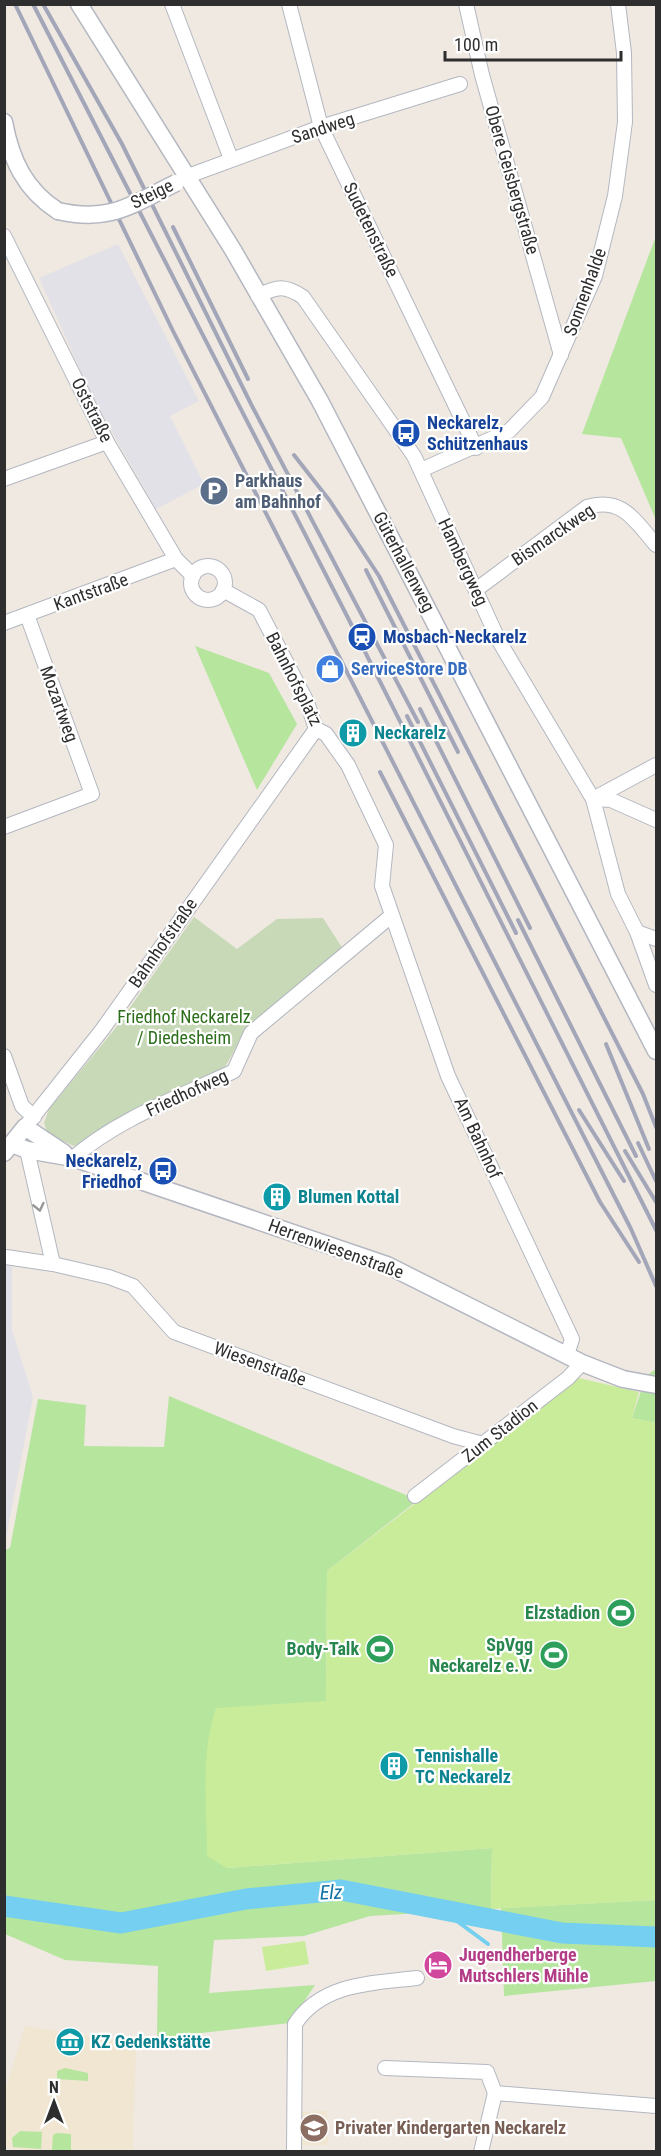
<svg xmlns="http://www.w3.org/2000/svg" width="661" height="2156" font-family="'Roboto Condensed',sans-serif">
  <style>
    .industrial { fill: #e3e1e8 }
    .education { fill: #f0e6d1 }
    .green { fill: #b6e59e }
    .cemetery { fill: #c8d9b8 }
    .pitch { fill: #c9ec9a }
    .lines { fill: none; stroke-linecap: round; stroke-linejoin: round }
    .stream { stroke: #75cff0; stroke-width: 4 }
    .river { stroke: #75cff0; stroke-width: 21 }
    .minor-casing { stroke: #b4b7c1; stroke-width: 16 }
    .tertiary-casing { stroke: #b4b7c1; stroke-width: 19 }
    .minor { stroke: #fff; stroke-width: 14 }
    .tertiary { stroke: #fff; stroke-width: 16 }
    .rail { stroke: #a3a6b8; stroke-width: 4 }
    .tertiary-bridge-casing { stroke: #b4b7c1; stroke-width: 19; stroke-linecap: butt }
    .tertiary-bridge { stroke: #fff; stroke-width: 16 }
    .oneway { stroke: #969696 }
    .labels { text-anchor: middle; stroke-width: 4.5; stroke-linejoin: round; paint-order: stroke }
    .street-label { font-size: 18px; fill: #2e2e2e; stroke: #fff }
    .transit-label { font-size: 18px; font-weight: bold; fill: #164399; stroke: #fff; text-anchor: start }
    .service-label { font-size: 18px; font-weight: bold; fill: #4e5e75; stroke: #fff; text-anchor: start }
    .shop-label { font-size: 18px; font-weight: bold; fill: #366cbe; stroke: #fff; text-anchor: start }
    .culture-label { font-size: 18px; font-weight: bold; fill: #0d838f; stroke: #fff; text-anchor: start }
    .park-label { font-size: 18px; fill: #2c6e1b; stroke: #fff }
    .leisure-label { font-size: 18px; font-weight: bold; fill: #27864d; stroke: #fff; text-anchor: end }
    .hotel-label { font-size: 18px; font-weight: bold; fill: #b23c85; stroke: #fff; text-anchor: start }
    .education-label { font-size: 18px; font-weight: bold; fill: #785e54; stroke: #fff; text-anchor: start }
    .water-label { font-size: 20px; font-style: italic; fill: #0d6fa3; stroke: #fff }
  </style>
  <rect width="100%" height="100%" fill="#efe9e1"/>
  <g class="industrial">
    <path d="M118 244 199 401 170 416 204 484 156 509 94 400 39 278Z"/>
    <path d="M5 1262 12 1263V1330L33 1397 5 1543Z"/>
  </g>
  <g class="education">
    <path d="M25 2026 136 2043 133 2151 51 2152 5 2148V2091Z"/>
    <path d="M327 2111 328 2145H301L300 2112Z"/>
  </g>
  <g class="green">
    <path d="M656 236V520L621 438 582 434Z"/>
    <path d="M195 646 269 673 297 724 257 790Z"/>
    <path d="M656 1369V1423L632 1418 646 1376Z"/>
    <path d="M169 1396 418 1500 327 1571 326 1701 227 1868 492 1848 491 1909 370 1916 304 1936 214 1940 209 1993 315 1985 290 2023 157 2038 158 1966 65 1960 5 1934V1550L10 1548 38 1399 86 1405 84 1446 164 1447Z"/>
    <path d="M656 1900V1981L504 1996 501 1908Z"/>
    <path d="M65 2068 88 2073V2081L57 2079V2071Z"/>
    <path d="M20 2131 42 2132 41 2149 13 2147 12 2138Z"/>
    <path d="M57 2133 71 2134V2151L52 2150 53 2135Z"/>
  </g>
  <path class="cemetery" d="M194 917 237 949 277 919 323 918 343 949 245 1032 222 1072 131 1114 74 1146 48 1134 44 1123 49 1109 114 1030Z"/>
  <g class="pitch">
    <path d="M579 1378 639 1392 632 1418 656 1423V1900L491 1909 492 1848 227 1868 207 1856C207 1808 200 1754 216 1708L326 1701 327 1571Z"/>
    <path d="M305 1941 309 1964 266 1971 262 1947Z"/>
  </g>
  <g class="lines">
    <path class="stream" d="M442 1910 488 1944"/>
    <path class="river" d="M4 1906 121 1923 246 1899 341 1890 562 1933 656 1937"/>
    <g class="minor-casing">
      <g id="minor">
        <path d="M172 4 231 159"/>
        <path d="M289 4 321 127 476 448"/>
        <path d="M466 4 482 75 561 355"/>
        <path d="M188 176 321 127 460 84"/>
        <path d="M4 236 107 442 176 559 193 576"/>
        <path d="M258 296C277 286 285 285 303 297L414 456 499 641 593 799 618 894 637 932 656 985"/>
        <path d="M421 470 509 431 542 397 595 276 615 196 625 122 624 53 618 4"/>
        <path d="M4 479 107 442"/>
        <circle cx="208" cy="583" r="17"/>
        <path d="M477 589 587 507C622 496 635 521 656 545"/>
        <path d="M223 590 259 610 307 702 316 729"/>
        <path d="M4 623 176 559"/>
        <path d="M316 729 326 734 348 765 386 845 382 886 448 1076 572 1339 567 1355"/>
        <path d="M593 799 656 765"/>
        <path d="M595 799 611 800 656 820"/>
        <path d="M4 827 92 794 27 615"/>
        <path d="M637 932 656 939"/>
        <path d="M4 1056 22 1106 34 1117"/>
        <path d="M25 1127 102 1030 316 729"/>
        <path d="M27 1150 53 1264 109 1277 133 1286 174 1332 453 1436 483 1444"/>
        <path d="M73 1158C119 1118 180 1097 234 1071L251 1033 391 916"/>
        <path d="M6 1257 53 1264"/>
        <path d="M415 1496 568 1378 582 1363"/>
        <path d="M385 2068 487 2072 495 2093"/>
        <path d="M294 2152 295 2024C322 1983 373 1983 417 1978"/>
        <path d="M481 2152 495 2093 656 2106"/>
      </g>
    </g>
    <g class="tertiary-casing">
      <g id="tertiary">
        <path d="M79 4 233 250 320 401 656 1051"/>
        <path d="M4 122C11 160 25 190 58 211"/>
        <path d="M12 1144 27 1150 73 1158 387 1265 582 1363 623 1379 656 1385"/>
        <path d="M4 1153 25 1127 64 1153"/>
      </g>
    </g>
    <use href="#minor" class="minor"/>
    <use href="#tertiary" class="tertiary"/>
    <g class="rail">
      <path d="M15 4 173 331 631 1229 656 1286"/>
      <path d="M33 4 347 616 656 1230"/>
      <path d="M43 4 122 144 251 404 418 722"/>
      <path d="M173 227 248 379"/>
      <path d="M294 455 330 501 379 576 643 1094 656 1127"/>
      <path d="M366 570 458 752"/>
      <path d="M420 709 530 928"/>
      <path d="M407 716 516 933"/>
      <path d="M380 772 600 1202 639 1262"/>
      <path d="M518 920 636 1156"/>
      <path d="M606 1044 649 1149"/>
      <path d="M579 1110 624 1181"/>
      <path d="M638 1143 656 1181"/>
      <path d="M625 1151 656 1202"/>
    </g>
    <g class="tertiary-bridge-casing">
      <path id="tertiary-bridge" d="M58 211C110 223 131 205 176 183"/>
    </g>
    <use href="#tertiary-bridge" class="tertiary-bridge"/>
  </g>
  <defs><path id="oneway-chevron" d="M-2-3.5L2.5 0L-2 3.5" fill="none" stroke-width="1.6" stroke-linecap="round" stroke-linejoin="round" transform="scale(1.5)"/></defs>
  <use class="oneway" href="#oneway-chevron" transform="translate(39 1207) rotate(77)"/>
  <defs>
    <g id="bus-disc" transform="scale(1.5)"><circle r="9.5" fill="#1a4fb4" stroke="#fff"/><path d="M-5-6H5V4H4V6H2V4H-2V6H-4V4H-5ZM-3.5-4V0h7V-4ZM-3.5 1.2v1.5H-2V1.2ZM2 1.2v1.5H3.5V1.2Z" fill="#fff"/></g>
    <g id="parking-disc" transform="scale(1.5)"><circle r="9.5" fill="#5c6f8a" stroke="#fff"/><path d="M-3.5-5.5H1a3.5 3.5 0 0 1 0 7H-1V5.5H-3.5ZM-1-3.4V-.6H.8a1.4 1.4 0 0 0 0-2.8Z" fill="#fff"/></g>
    <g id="station-disc" transform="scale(1.5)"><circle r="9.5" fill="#1a4fb4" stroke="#fff"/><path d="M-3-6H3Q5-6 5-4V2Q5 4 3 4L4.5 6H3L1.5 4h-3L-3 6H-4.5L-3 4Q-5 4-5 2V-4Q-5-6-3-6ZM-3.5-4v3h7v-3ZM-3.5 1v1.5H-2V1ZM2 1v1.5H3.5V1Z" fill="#fff"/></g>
    <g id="shop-disc" transform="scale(1.5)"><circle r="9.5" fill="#3f7fe0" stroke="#fff"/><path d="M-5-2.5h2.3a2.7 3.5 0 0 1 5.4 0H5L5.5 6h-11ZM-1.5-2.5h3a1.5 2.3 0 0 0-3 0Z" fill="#fff"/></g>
    <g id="building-disc" transform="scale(1.5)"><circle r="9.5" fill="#0f9aa8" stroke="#fff"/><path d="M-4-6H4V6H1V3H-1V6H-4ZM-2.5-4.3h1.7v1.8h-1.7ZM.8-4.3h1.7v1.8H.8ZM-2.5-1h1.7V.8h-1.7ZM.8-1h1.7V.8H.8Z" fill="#fff"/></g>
    <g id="stadium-disc" transform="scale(1.5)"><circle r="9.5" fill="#2e9e5b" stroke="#fff"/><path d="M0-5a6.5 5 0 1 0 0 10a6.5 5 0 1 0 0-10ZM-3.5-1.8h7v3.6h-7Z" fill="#fff"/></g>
    <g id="hotel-disc" transform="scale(1.5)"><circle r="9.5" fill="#d1479c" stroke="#fff"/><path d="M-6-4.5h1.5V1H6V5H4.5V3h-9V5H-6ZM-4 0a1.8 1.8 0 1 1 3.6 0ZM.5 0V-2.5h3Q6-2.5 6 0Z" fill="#fff"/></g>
    <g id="museum-disc" transform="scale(1.5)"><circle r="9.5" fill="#0f9aa8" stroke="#fff"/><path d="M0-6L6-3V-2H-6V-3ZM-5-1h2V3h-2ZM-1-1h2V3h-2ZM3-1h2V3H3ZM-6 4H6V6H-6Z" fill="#fff"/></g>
    <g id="school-disc" transform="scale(1.5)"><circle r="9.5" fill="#8d6e63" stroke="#fff"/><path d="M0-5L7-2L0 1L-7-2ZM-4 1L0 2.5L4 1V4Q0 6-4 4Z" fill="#fff"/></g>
  </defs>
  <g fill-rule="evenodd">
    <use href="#bus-disc" x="406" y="433"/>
    <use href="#parking-disc" x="214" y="491"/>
    <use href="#station-disc" x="362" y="637"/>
    <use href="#shop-disc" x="330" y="669"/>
    <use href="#building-disc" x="353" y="733"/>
    <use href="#bus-disc" x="163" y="1171"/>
    <use href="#building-disc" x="277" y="1197"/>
    <use href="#stadium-disc" x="621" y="1613"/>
    <use href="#stadium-disc" x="380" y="1649"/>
    <use href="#stadium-disc" x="554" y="1655"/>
    <use href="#building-disc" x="394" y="1766"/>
    <use href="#hotel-disc" x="438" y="1965"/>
    <use href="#museum-disc" x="70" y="2042"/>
    <use href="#school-disc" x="314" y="2128"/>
  </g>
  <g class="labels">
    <g class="street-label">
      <text transform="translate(323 128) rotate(-18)" y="6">Sandweg</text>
      <text transform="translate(512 180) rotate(74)" y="6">Obere Geisbergstraße</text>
      <text transform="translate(152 194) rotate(-26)" y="6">Steige</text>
      <text transform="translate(371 230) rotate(64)" y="6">Sudetenstraße</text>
      <text transform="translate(585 292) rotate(-70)" y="6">Sonnenhalde</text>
      <text transform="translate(92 410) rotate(63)" y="6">Oststraße</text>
      <text transform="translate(553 535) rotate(-34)" y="6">Bismarckweg</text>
      <text transform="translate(404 562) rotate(62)" y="6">Güterhallenweg</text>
      <text transform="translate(463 562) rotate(65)" y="6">Hambergweg</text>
      <text transform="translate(91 592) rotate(-20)" y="6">Kantstraße</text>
      <text transform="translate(294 679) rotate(63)" y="6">Bahnhofsplatz</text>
      <text transform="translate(59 704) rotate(70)" y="6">Mozartweg</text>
      <text transform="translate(163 943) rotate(-55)" y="6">Bahnhofstraße</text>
      <text transform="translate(187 1093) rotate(-25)" y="6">Friedhofweg</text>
      <text transform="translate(478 1138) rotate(65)" y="6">Am Bahnhof</text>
      <text transform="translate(336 1249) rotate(20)" y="6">Herrenwiesenstraße</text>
      <text transform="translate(260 1364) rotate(20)" y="6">Wiesenstraße</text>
      <text transform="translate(500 1431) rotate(-38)" y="6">Zum Stadion</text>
    </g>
    <g class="transit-label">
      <text x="427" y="429">Neckarelz,<tspan x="427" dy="21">Schützenhaus</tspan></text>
      <text x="383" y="643">Mosbach-Neckarelz</text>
      <text x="142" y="1167" text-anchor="end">Neckarelz,<tspan x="142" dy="21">Friedhof</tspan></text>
    </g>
    <g class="service-label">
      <text x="235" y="487">Parkhaus<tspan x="235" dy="21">am Bahnhof</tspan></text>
    </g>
    <g class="shop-label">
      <text x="351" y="675">ServiceStore DB</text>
    </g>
    <g class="culture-label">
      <text x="374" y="739">Neckarelz</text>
      <text x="298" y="1203">Blumen Kottal</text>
      <text x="415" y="1762">Tennishalle<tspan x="415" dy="21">TC Neckarelz</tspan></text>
      <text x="91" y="2048">KZ Gedenkstätte</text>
    </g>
    <g class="park-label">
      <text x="184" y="1023">Friedhof Neckarelz<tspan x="184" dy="21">/ Diedesheim</tspan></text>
    </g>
    <g class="leisure-label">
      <text x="600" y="1619">Elzstadion</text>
      <text x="533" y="1651">SpVgg<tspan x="533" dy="21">Neckarelz e.V.</tspan></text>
      <text x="359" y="1655">Body-Talk</text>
    </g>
    <g class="hotel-label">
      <text x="459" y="1961">Jugendherberge<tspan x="459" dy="21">Mutschlers Mühle</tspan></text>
    </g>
    <g class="education-label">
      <text x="335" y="2134">Privater Kindergarten Neckarelz</text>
    </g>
    <g class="water-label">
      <text transform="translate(331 1892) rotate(-2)" y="7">Elz</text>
    </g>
  </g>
  <rect width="661" height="2156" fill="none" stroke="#2e2e2e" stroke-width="12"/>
  <g transform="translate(54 2102)" stroke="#ffffff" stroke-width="4.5" paint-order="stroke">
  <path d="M0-4.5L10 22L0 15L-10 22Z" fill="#2e2e2e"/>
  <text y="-9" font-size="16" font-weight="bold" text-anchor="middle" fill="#2e2e2e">N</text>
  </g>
  <path d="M445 51v9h176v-9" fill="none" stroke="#2e2e2e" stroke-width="3"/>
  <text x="454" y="51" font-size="18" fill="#2e2e2e" stroke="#ffffff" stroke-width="4.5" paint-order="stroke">100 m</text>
</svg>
